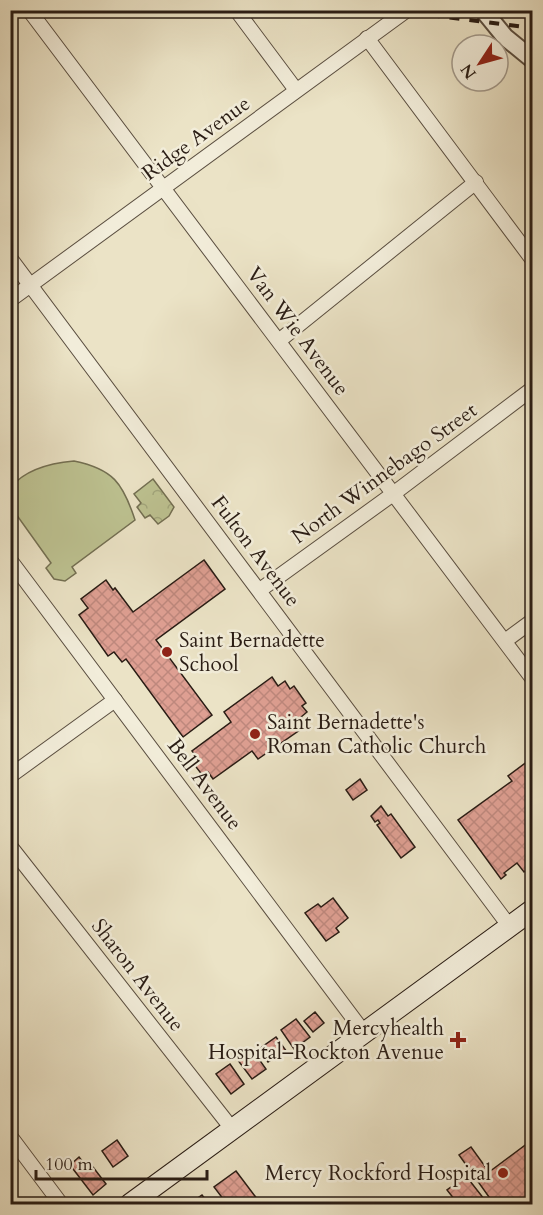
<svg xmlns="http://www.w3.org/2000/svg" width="543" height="1215" font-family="Cardo,serif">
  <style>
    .park { fill: url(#park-crowns); stroke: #736f52; stroke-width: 1.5 }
    .pitch { fill: #bdc291; stroke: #736f52; stroke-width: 1.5 }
    .building { fill: url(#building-cross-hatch); stroke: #291c14; stroke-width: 1.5 }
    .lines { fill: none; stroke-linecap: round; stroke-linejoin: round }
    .minor-casing { stroke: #5a4e40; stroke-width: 16 }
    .tertiary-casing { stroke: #5a4e40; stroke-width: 20 }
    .secondary-casing { stroke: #291c14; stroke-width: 22 }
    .minor { stroke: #f2edda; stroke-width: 14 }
    .tertiary { stroke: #f2edda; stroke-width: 16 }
    .secondary { stroke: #f2edda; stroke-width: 20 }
    .rail { stroke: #291c14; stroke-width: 4; stroke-dasharray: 10 10; stroke-linecap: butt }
    .poi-dot { fill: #8f2418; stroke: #f2edda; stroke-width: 2 }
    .labels { text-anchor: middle; stroke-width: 5; stroke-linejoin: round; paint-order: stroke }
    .street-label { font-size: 21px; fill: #291c14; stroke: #f2edda }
    .poi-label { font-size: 21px; fill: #291c14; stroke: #f2edda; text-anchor: start }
  </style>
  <defs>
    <pattern id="park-crowns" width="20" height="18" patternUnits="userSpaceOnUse" patternTransform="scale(1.5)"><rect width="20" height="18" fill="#bdc291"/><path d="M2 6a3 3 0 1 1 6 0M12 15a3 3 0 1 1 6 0" fill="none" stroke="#a2a67c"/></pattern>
    <pattern id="building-cross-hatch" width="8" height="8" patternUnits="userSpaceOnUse" patternTransform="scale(1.5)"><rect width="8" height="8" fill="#de9f92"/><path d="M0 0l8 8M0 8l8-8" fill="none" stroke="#be887d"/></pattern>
  </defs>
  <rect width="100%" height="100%" fill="#ebe3c6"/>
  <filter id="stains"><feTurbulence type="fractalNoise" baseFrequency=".00333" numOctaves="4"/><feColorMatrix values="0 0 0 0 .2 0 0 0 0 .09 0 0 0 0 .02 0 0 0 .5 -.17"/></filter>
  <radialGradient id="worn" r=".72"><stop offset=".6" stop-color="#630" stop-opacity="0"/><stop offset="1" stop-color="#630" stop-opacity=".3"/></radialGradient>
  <path class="park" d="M153 479 174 507 169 516 158 524 150 515 145 518 137 507 141 503 134 494Z"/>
  <path class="pitch" d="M74 461C113 469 123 483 135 520L72 567 76 573 65 581 54 579 46 568 51 563 11 507V487C26 469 51 463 74 461Z"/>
  <g class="building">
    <path d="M204 560 225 589 156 640 212 715 183 737 126 659 122 662 114 652 108 656 79 615 88 608 81 599 106 580 113 590 115 588 133 612Z"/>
    <path d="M272 677 278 686 285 681 290 689 294 686 306 703 302 706 307 712 301 717 307 725 258 759 252 751 213 779 208 772 203 776 193 763 198 759 192 751 231 722 224 712Z"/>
    <path d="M532 758V865L524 872 517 863 504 873 506 875 501 879 458 820 512 781 508 776Z"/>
    <path d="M360 779 367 790 353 800 346 790Z"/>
    <path d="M381 806 388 816 391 814 415 847 401 858 377 825 380 823 378 820 375 822 371 816Z"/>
    <path d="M333 898 348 918 336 928 339 932 326 941 305 913 318 904 321 907Z"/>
    <path d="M315 1012 324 1023 313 1032 304 1021Z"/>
    <path d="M296 1019 310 1037 294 1049 281 1030Z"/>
    <path d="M276 1037 287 1052 280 1057 279 1055 268 1062 259 1049Z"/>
    <path d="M251 1048 266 1069 252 1079 234 1055 240 1051 243 1054Z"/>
    <path d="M230 1064 244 1084 231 1094 216 1074Z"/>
    <path d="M117 1140 128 1156 113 1167 102 1151Z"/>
    <path d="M532 1140V1204H494L459 1155 471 1147 489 1172Z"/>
    <path d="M79 1157 89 1170 93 1167 106 1184 93 1195 70 1165Z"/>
    <path d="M236 1171 261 1204H227L214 1187Z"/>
    <path d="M466 1176 488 1204H458L447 1190Z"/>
    <path d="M202 1195 209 1204H189Z"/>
  </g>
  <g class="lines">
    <g class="minor-casing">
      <g id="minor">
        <path d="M29 10 532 678"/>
        <path d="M237 11 296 90"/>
        <path d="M367 38 532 259"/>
        <path d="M10 258 510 927"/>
        <path d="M10 300 407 10"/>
        <path d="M280 340 476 182"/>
        <path d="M10 560 365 1034"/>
        <path d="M260 590 393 494 532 389"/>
        <path d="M505 641 532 621"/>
        <path d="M10 776 115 700"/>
        <path d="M10 846 233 1130"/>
        <path d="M10 1136 61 1204"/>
      </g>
    </g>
    <g class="tertiary-casing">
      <path id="tertiary" d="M483 10 505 37 532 59"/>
    </g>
    <g class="secondary-casing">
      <path id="secondary" d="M130 1204 532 910"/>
    </g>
    <use href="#minor" class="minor"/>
    <use href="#tertiary" class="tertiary"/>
    <use href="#secondary" class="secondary"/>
    <path class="rail" d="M390 10 532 28"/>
  </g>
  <g class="poi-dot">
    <circle cx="167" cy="652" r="6"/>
    <circle cx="255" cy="734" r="6"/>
    <path d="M455 1031h6v6h6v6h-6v6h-6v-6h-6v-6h6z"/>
    <circle cx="503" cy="1173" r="6"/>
  </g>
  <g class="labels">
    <g class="street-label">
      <text transform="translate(196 138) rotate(-36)" y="7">Ridge Avenue</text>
      <text transform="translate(298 331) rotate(53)" y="7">Van Wie Avenue</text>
      <text transform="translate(384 473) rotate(-36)" y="7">North Winnebago Street</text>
      <text transform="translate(256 551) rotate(53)" y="7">Fulton Avenue</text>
      <text transform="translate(205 784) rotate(53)" y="7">Bell Avenue</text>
      <text transform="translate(138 975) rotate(52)" y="7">Sharon Avenue</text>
    </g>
    <g class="poi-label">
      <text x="179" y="647">Saint Bernadette<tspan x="179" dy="24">School</tspan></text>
      <text x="267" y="729">Saint Bernadette's<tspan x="267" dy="24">Roman Catholic Church</tspan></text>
      <text x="444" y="1035" text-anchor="end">Mercyhealth<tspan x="444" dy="24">Hospital–Rockton Avenue</tspan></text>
      <text x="491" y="1180" text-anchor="end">Mercy Rockford Hospital</text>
    </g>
  </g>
  <rect width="543" height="1215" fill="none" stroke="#ebe3c6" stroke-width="36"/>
  <rect x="12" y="12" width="519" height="1191" fill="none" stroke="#291c14" stroke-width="3"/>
  <rect x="18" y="18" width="507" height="1179" fill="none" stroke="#291c14" stroke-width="1.5"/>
  <g transform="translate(480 63) rotate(234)"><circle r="28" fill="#f2edda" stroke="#a2998b" stroke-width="1.5"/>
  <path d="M0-4.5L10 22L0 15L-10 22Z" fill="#8f2418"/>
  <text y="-9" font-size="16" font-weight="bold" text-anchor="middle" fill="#291c14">N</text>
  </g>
  <path d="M36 1170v9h171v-9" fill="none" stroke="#291c14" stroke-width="3"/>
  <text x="45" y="1170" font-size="18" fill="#291c14" stroke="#f2edda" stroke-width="4.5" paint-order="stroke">100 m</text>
  <rect width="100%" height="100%" filter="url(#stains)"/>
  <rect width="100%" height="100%" fill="url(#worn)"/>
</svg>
